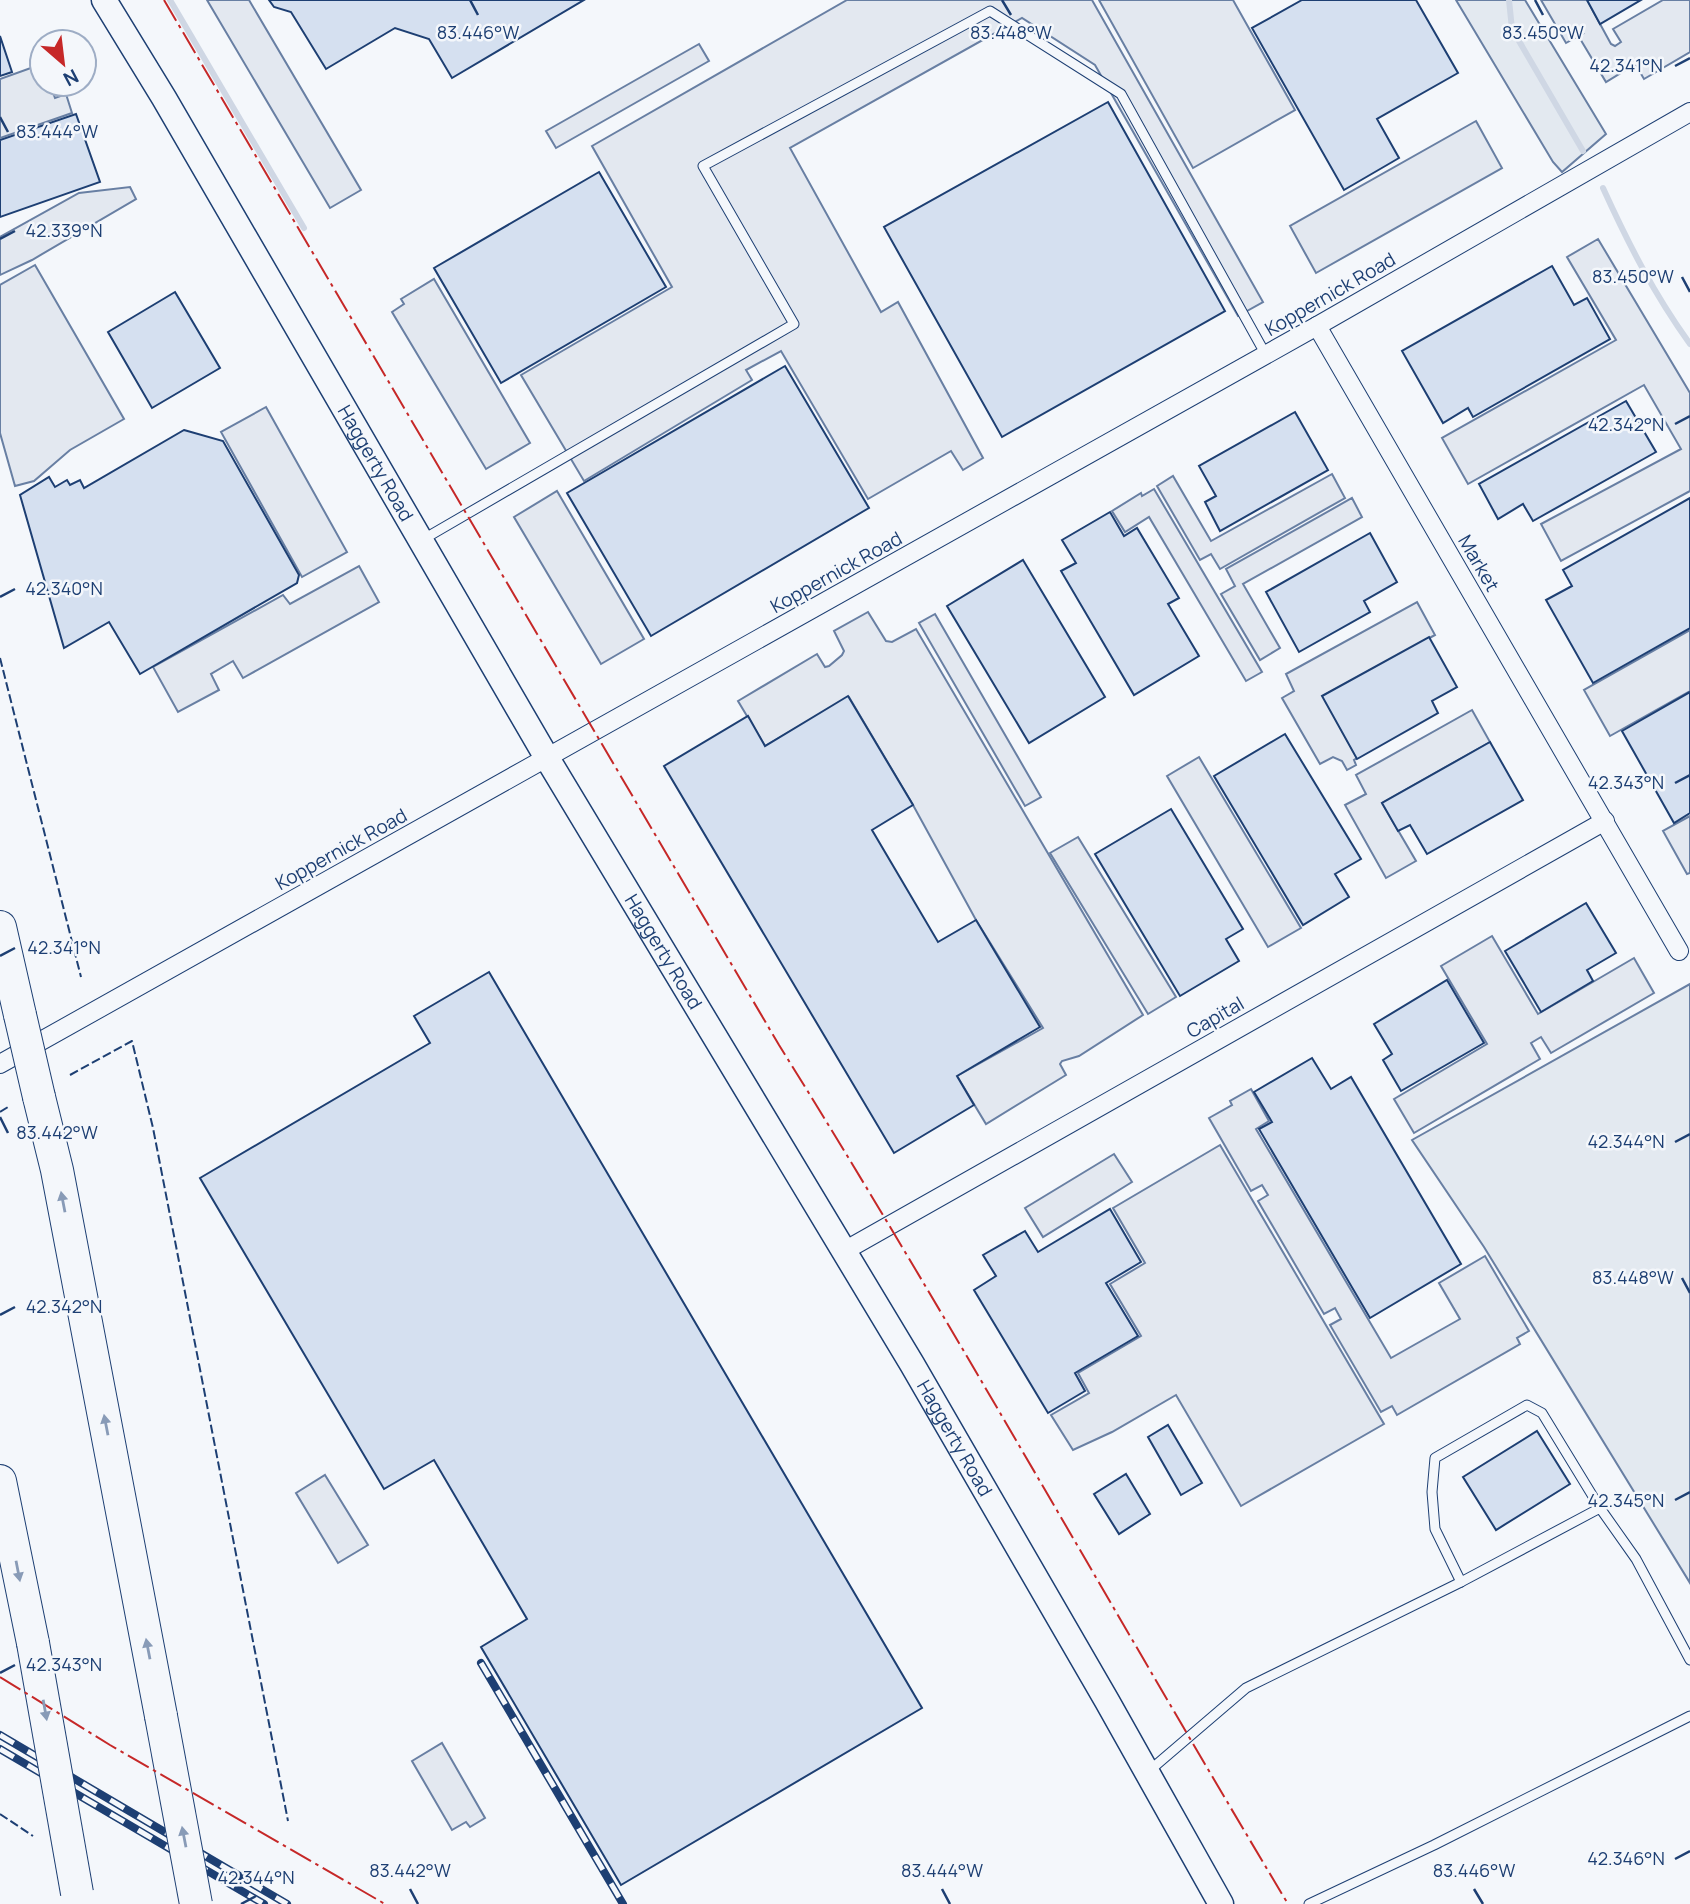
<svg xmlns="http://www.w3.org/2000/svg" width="1690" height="1904" font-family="Manrope,sans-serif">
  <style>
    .green { fill: #e3e9f0; stroke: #687fa3; stroke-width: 2 }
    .parking { fill: #e3e8f0; stroke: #687fa3; stroke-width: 2 }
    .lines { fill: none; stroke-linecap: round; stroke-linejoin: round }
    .stream { stroke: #cfd7e4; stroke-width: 6 }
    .building { fill: #d5e0f0; stroke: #1d3f73; stroke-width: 2 }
    .lane-casing { stroke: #1d3f73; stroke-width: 11 }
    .street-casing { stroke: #1d3f73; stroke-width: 20 }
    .secondary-casing { stroke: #1d3f73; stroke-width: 27 }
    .highway-casing { stroke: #1d3f73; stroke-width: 34 }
    .lane { stroke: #f4f7fb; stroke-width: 9 }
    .street { stroke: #f4f7fb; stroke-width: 18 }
    .secondary { stroke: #f4f7fb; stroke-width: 24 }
    .highway { stroke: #f4f7fb; stroke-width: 32 }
    .rail-casing { stroke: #1d3f73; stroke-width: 8 }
    .rail { stroke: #f4f7fb; stroke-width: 5; stroke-dasharray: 16; stroke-linecap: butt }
    .highway-bridge-casing { stroke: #1d3f73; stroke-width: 34; stroke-linecap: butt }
    .highway-bridge { stroke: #f4f7fb; stroke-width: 32 }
    .fence { stroke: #1d3f73; stroke-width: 2; stroke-dasharray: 9 3.5; stroke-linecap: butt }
    .power { stroke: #c62828; stroke-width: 2; stroke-dasharray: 24 5 3.5 5; stroke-linecap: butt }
    .oneway { fill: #889bb7 }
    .ticks { fill: none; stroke: #1d3f73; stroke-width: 2.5 }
    .labels { text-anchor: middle; stroke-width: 5; stroke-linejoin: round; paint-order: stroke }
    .street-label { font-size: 19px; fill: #1d3f73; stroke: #f4f7fb }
    .ticks-label { font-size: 18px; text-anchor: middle; fill: #1d3f73; stroke: #f4f7fb; stroke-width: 5; stroke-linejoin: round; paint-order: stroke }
  </style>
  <rect width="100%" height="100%" fill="#f4f7fb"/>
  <g class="green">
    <path d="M1456 0H1525L1606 134 1562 172 1553 162Z"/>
    <path d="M1690 984V1583L1484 1247 1412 1140Z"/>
  </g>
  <g class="parking">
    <path d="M207 0H249L361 190 330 208Z"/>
    <path d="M847 0H1092L1263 302 1238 316 1095 65 1022 18 790 148 881 312 898 302 983 458 963 470 951 451 868 499 781 351 746 370 752 380 584 481 521 375 672 287 592 146Z"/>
    <path d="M1099 0H1233L1295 110 1193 168Z"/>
    <path d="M1541 0H1587L1611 44 1615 46 1621 42 1613 29 1663 0H1690V52L1644 79 1637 67 1634 65 1606 82 1579 37 1584 33 1566 43Z"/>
    <path d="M699 44 709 61 556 148 546 131Z"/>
    <path d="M42 64V84H50L55 98 66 94 72 113 0 138V79Z"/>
    <path d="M1476 121 1502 168 1316 273 1290 226Z"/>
    <path d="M130 187 136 199 32 260 0 275V237L79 193Z"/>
    <path d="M1598 239 1690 393V491L1561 561 1541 524 1681 449 1644 385 1468 484 1442 438 1616 340 1567 257Z"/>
    <path d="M35 265 124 419 70 450 34 481 15 486 0 433V285Z"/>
    <path d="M434 279 530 443 486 469 392 312 404 304 401 299Z"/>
    <path d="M266 407 347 552 302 577 221 432Z"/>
    <path d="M1332 474 1345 498 1220 569 1211 554 1200 560 1157 486 1173 476 1211 541Z"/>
    <path d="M1154 489 1262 672 1246 681 1149 517 1125 532 1112 511 1141 493 1142 496Z"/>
    <path d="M557 491 644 639 601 664 514 517Z"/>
    <path d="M1352 498 1362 517 1243 584 1280 648 1260 660 1221 594 1235 586 1226 569Z"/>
    <path d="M359 566 379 602 243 678 233 661 211 674 219 690 178 712 153 667 283 595 290 604Z"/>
    <path d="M1417 602 1435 635 1323 696 1357 758 1354 760 1356 765 1347 770 1342 761 1333 757 1320 764 1282 698 1294 691 1286 674Z"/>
    <path d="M868 612 886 641 892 642 916 629 1143 1015 1079 1056 1062 1061 1060 1064 1066 1075 986 1124 957 1076 1043 1028 976 920 913 805 849 697 765 746 738 701 817 654 825 667 829 666 842 655 844 651 834 631Z"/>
    <path d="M935 614 1041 797 1025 806 919 623Z"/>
    <path d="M1690 630V691L1610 736 1584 690Z"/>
    <path d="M1472 710 1490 742 1382 803 1416 861 1386 878 1345 805 1366 794 1356 775Z"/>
    <path d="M1199 757 1301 928 1268 947 1167 776Z"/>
    <path d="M1690 816V873L1687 874 1663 831Z"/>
    <path d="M1078 837 1176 997 1148 1014 1050 853Z"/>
    <path d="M1492 936 1538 1014 1634 958 1654 993 1551 1053 1541 1037 1531 1043 1540 1059 1414 1133 1394 1099 1487 1044 1441 966Z"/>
    <path d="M1251 1089 1269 1121 1256 1129 1391 1358 1460 1319 1439 1283 1485 1256 1529 1331 1517 1338 1520 1344 1397 1415 1392 1406 1381 1412 1330 1325 1341 1319 1335 1308 1324 1314 1258 1201 1268 1195 1262 1185 1251 1191 1209 1118 1232 1105 1230 1101Z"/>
    <path d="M1220 1145 1384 1424 1241 1506 1176 1395 1112 1432 1073 1450 1051 1415 1089 1393 1078 1373 1141 1336 1110 1284 1145 1263 1113 1208Z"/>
    <path d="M1114 1154 1132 1182 1043 1237 1025 1208Z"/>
    <path d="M325 1475 368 1545 338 1563 296 1493Z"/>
    <path d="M442 1743 485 1818 470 1827 466 1822 452 1830 412 1761Z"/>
  </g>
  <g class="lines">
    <g class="stream">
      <path d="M170 0 304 228"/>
      <path d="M1509 0 1512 29 1583 151"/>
      <path d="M1603 188C1629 245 1654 294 1690 344"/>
    </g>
  </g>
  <g class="building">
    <path d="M269 0H584L452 78 429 39 395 28 326 69 291 12 274 7Z"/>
    <path d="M1302 0H1416L1458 73 1377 119 1399 158 1344 190 1252 28Z"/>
    <path d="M1587 0H1641L1600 24Z"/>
    <path d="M0 36 12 72 0 76Z"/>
    <path d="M1108 102 1225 311 1002 437 884 227Z"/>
    <path d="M76 114 100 182 0 217V140Z"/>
    <path d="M599 172 666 287 501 383 434 268Z"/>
    <path d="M1552 266 1574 305 1587 298 1610 339 1473 417 1468 408 1443 423 1402 351Z"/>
    <path d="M175 292 220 368 152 408 108 332Z"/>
    <path d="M785 366 869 508 651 636 567 493Z"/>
    <path d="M1626 401 1656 452 1533 521 1523 504 1498 519 1479 484Z"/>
    <path d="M1295 412 1328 470 1220 531 1205 502 1216 496 1199 466Z"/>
    <path d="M184 430 223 441 299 575 297 583 140 674 109 622 64 648 20 495 49 477 55 487 67 480 70 485 80 480 84 488Z"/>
    <path d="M1690 498V628L1593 683 1546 600 1572 586 1563 570Z"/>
    <path d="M1110 512 1124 536 1137 528 1179 598 1168 604 1199 656 1134 695 1061 571 1076 563 1062 540Z"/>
    <path d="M1370 533 1397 582 1364 601 1370 612 1299 652 1266 592Z"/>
    <path d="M1023 560 1105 697 1029 743 947 606Z"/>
    <path d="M1429 637 1457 687 1432 701 1438 713 1357 759 1322 696Z"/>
    <path d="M1690 692V813L1674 823 1622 731Z"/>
    <path d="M848 696 913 805 872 830 938 942 976 920 1040 1027 957 1076 974 1105 894 1153 664 766 748 716 765 746Z"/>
    <path d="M1285 734 1361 859 1335 874 1349 897 1303 925 1214 776Z"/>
    <path d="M1490 742 1523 800 1427 854 1410 825 1398 831 1382 803Z"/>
    <path d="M1171 809 1243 929 1226 939 1239 961 1180 996 1095 854Z"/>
    <path d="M1586 903 1616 953 1587 970 1593 981 1541 1012 1505 951Z"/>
    <path d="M489 972 922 1708 621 1885 481 1647 527 1619 434 1460 384 1489 200 1178 430 1043 414 1016Z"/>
    <path d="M1447 980 1484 1043 1401 1091 1383 1060 1392 1054 1374 1024Z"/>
    <path d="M1312 1058 1331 1089 1351 1077 1461 1264 1370 1318 1259 1129 1272 1122 1254 1092Z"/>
    <path d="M1110 1209 1141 1262 1106 1283 1138 1336 1075 1373 1085 1391 1048 1413 974 1290 996 1276 983 1255 1025 1231 1038 1252Z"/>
    <path d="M1168 1425 1202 1483 1181 1495 1148 1437Z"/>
    <path d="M1537 1431 1570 1484 1496 1530 1463 1477Z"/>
    <path d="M1126 1474 1150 1514 1119 1534 1094 1494Z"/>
  </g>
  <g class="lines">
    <g class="lane-casing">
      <g id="lane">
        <path d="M422 540 794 324 703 166 990 11 1121 94 1266 355"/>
        <path d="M1461 1582 1435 1529 1432 1492 1435 1458 1527 1405 1542 1413 1600 1508"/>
        <path d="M1149 1771 1246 1688 1461 1582 1600 1508 1636 1559 1690 1660"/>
        <path d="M1309 1904 1434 1845 1690 1716"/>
      </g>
    </g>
    <g class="street-casing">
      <g id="street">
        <path d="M1317 326 1679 951"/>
        <path d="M0 1064 1317 326 1690 112"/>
        <path d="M846 1250 1605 821"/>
      </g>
    </g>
    <g class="secondary-casing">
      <g id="secondary">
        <path id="s1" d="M104 0 164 98 547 758 912 1364 1107 1701 1221 1904"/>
      </g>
    </g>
    <g class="highway-casing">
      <g id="highway">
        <path d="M0 927 20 1015"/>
        <path d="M39 1097 57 1170 161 1716"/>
        <path d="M0 1481 33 1643"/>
      </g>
    </g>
    <use href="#lane" class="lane"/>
    <use href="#street" class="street"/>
    <use href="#secondary" class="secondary"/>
    <use href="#highway" class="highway"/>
    <g class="rail-casing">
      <g id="rail">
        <path d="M481 1663 623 1904"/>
        <path d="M0 1735 287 1904"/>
        <path d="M0 1749 264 1904"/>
      </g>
    </g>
    <use href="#rail" class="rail"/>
    <g class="highway-bridge-casing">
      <g id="highway-bridge">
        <path d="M20 1015 39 1097"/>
        <path d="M33 1643 77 1893"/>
        <path d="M161 1716 196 1904"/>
      </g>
    </g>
    <use href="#highway-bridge" class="highway-bridge"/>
    <g class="fence">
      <path d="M0 658 81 977"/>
      <path d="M70 1075 132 1041 153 1128 288 1821"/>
      <path d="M0 1112 8 1107"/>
      <path d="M0 1814 33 1836"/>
    </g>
    <g class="power">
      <path d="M164 0 779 1045C955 1327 1117 1619 1288 1904"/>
      <path d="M0 1677 110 1745 385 1904"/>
    </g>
  </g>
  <defs><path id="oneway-solid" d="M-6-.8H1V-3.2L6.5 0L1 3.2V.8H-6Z" transform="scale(1.75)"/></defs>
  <g class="oneway">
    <use href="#oneway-solid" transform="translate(63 1202) rotate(-101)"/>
    <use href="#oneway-solid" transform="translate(106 1425) rotate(-101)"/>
    <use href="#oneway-solid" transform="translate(18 1571) rotate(79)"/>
    <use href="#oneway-solid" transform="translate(148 1649) rotate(-101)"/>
    <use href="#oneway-solid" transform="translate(45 1710) rotate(80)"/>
    <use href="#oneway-solid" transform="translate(184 1837) rotate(-101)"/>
  </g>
  <path class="ticks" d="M470 0 478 15M1002 0 1011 15M1535 0 1543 15M1675 66 1690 58M0 117 8 132M0 239 15 231M1682 277 1690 292M1675 424 1690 416M0 597 15 589M1675 783 1690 775M0 956 15 948M0 1117 8 1133M1675 1142 1690 1134M1682 1278 1690 1293M0 1315 15 1307M1675 1500 1690 1492M0 1673 15 1665M1675 1859 1690 1851M410 1889 418 1904M942 1889 950 1904M1474 1889 1483 1904M241 1904 256 1896"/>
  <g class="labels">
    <g class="street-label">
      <text transform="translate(1330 294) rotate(-30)" y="7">Koppernick Road</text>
      <text dy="7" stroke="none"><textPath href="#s1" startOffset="537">Haggerty Road</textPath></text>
      <text transform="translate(1479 563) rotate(60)" y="7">Market</text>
      <text transform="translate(836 572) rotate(-29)" y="7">Koppernick Road</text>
      <text transform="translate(341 849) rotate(-29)" y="7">Koppernick Road</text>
      <text dy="7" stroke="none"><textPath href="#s1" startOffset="1104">Haggerty Road</textPath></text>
      <text transform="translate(1215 1017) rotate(-30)" y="7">Capital</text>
      <text dy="7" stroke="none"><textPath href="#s1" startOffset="1671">Haggerty Road</textPath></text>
    </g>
  </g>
  <g class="ticks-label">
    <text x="478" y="39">83.446°W</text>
    <text x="1011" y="39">83.448°W</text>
    <text x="1543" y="39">83.450°W</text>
    <text x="1626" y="72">42.341°N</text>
    <text x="57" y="138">83.444°W</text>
    <text x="64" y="237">42.339°N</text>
    <text x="1633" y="283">83.450°W</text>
    <text x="1626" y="431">42.342°N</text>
    <text x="64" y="595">42.340°N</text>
    <text x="1626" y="789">42.343°N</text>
    <text x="64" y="954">42.341°N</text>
    <text x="57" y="1139">83.442°W</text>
    <text x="1626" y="1148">42.344°N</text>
    <text x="1633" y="1284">83.448°W</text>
    <text x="64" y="1313">42.342°N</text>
    <text x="1626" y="1507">42.345°N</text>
    <text x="64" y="1671">42.343°N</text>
    <text x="1626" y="1865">42.346°N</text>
    <text x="410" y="1877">83.442°W</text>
    <text x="942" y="1877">83.444°W</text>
    <text x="1474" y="1877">83.446°W</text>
    <text x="256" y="1884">42.344°N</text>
  </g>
  <g transform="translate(63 63) rotate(152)"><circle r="33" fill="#f4f7fb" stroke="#9eadc5" stroke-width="2"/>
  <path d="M0-5L12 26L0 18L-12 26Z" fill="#c62828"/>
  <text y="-10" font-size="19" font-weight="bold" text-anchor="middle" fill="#1d3f73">N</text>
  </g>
</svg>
